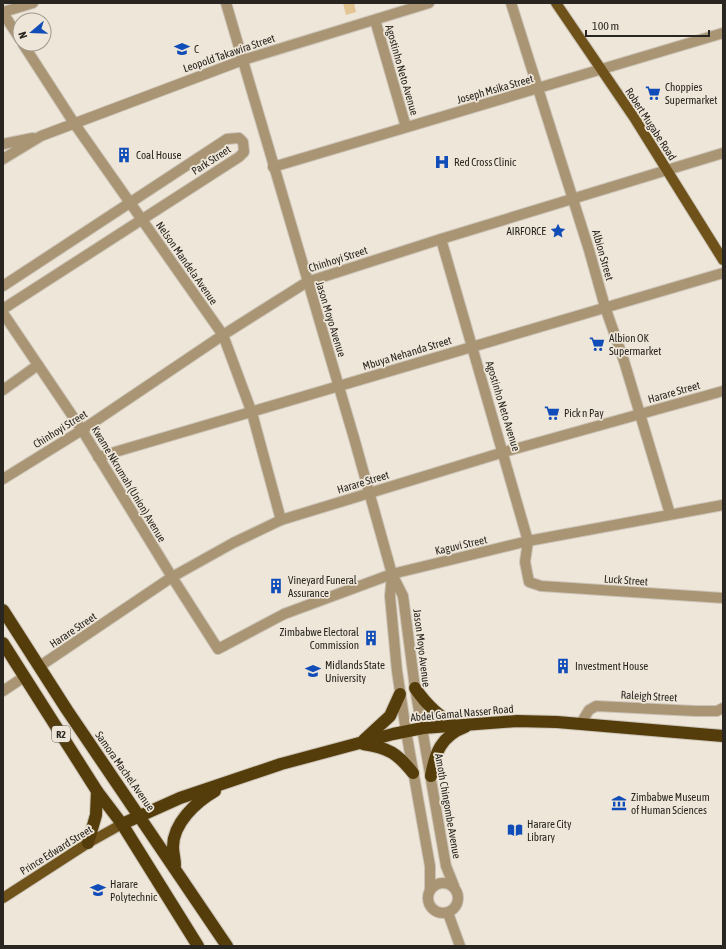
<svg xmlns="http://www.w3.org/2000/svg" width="726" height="949" font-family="'Asap Condensed',sans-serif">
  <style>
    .green { fill: #e2c591 }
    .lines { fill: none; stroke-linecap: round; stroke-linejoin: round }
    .minor-casing { stroke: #cbc3b7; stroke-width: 12 }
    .major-casing { stroke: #cbc3b7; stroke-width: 12 }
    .highway-casing { stroke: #cbc3b7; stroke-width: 14 }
    .minor { stroke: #a99573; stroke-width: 10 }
    .major { stroke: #6e521a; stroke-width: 10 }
    .highway { stroke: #543d0a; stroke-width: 12 }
    .labels { text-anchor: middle; stroke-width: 3.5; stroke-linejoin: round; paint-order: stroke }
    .shield { fill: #eee6d8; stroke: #646058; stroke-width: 1 }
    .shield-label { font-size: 10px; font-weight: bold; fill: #292621 }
    .poi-label { font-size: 11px; fill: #292621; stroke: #eee6d8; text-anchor: start }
    .street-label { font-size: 11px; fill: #292621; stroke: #eee6d8 }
  </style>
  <rect width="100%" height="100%" fill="#eee6d8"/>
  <path class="green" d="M343 3H354L356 12 346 15Z"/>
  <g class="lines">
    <g class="minor-casing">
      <g id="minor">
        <path d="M226 3 354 438 392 574 403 596 415 688 446 866 454 886"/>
        <path d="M511 3 589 250 605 307 624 361 670 514"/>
        <path d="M3 12 33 3"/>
        <path d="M3 13 20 39"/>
        <path d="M375 20 406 127"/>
        <path d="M23 44 74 123 223 335 252 413 281 520"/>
        <path d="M3 144 33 138"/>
        <path d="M3 159 41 136 243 60 429 3"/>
        <path d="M273 167 723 33"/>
        <path d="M441 239 528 541 525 562 529 582 541 586 723 598"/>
        <path d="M3 286 227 139 239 138 243 142 244 152 239 157 3 309"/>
        <path d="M3 313 82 430 172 577 218 649 284 614 392 574 528 541 723 505"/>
        <path d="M3 390 38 365"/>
        <path d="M98 457 723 273"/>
        <path d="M3 479 82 430 223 335 307 282 441 239 723 153"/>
        <path d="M392 574 390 596 397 671 406 731 430 866V889"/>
        <path d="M40 666 172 577 233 543 281 520 504 452 723 391"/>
        <path d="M3 691 24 677"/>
        <path d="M581 723 589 710 596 706 695 711H717L723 708"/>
        <circle cx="443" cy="898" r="15"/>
        <path d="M448 913 460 946"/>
      </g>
    </g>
    <g class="major-casing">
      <g id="major">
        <path d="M556 3 635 119 723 260"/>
        <path d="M3 898 88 843 122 824"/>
      </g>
    </g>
    <g class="highway-casing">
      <g id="highway">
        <path d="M3 610 67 710 227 946"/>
        <path d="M3 643 97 791 122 824 198 946"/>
        <path d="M415 688C426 704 438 717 456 725"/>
        <path d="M364 740 390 716 400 694"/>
        <path d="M363 744C389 748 397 753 413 773"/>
        <path d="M431 776C435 753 441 736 465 727"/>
        <path d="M122 824 180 798 281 764 393 734 423 728 517 721 557 722 723 736"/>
        <path d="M88 843 96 815 97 791"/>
        <path d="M175 865C175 859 173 853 173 847 173 823 196 802 215 791"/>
      </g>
    </g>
    <use href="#minor" class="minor"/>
    <use href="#major" class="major"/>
    <use href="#highway" class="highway"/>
  </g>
  <defs>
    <g id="university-bare" transform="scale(1.2)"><path d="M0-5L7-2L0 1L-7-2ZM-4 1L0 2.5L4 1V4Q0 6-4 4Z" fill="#114db8" stroke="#eee6d8" stroke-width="2.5" paint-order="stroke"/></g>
    <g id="supermarket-bare" transform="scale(1.2)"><path d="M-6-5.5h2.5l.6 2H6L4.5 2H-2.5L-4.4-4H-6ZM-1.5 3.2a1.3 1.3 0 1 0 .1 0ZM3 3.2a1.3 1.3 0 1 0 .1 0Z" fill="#114db8" stroke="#eee6d8" stroke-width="2.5" paint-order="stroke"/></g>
    <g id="building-bare" transform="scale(1.2)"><path d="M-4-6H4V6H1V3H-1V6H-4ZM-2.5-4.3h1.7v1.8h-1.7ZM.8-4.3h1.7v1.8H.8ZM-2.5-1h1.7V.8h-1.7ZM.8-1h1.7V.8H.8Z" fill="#114db8" stroke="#eee6d8" stroke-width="2.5" paint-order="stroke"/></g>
    <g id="hospital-bare" transform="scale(1.2)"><path d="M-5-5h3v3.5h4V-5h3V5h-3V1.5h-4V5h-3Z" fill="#114db8" stroke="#eee6d8" stroke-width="2.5" paint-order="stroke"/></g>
    <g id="sight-bare" transform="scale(1.2)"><path d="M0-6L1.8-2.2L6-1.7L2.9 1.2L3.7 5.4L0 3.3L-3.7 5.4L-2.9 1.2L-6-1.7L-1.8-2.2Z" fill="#114db8" stroke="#eee6d8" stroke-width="2.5" paint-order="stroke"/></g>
    <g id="museum-bare" transform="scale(1.2)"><path d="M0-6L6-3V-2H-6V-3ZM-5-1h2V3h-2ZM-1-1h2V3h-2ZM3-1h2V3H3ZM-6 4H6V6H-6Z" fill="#114db8" stroke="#eee6d8" stroke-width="2.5" paint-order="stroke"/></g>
    <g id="library-bare" transform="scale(1.2)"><path d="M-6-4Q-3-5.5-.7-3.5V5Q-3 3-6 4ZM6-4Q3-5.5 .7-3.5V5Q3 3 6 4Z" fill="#114db8" stroke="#eee6d8" stroke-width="2.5" paint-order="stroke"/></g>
  </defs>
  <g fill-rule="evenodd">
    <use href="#university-bare" x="182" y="49"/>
    <use href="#supermarket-bare" x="653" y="93"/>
    <use href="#building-bare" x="124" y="155"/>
    <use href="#hospital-bare" x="442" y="162"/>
    <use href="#sight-bare" x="558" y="231"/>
    <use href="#supermarket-bare" x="597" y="344"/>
    <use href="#supermarket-bare" x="552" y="413"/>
    <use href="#building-bare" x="276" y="586"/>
    <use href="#building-bare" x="371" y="638"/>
    <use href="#building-bare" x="563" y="666"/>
    <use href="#university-bare" x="313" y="671"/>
    <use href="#museum-bare" x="619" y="803"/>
    <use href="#library-bare" x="515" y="830"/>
    <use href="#university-bare" x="98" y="890"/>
  </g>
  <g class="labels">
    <rect class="shield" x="52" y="726" width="18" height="16" rx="3"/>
    <g class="shield-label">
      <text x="61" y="738">R2</text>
    </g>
    <g class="poi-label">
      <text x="194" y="53">C</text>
      <text x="665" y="91">Choppies<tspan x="665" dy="13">Supermarket</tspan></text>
      <text x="136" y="159">Coal House</text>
      <text x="454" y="166">Red Cross Clinic</text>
      <text x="546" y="235" text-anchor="end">AIRFORCE</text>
      <text x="609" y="342">Albion OK<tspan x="609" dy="13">Supermarket</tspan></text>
      <text x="564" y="417">Pick n Pay</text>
      <text x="288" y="584">Vineyard Funeral<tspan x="288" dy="13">Assurance</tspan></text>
      <text x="359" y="636" text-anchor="end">Zimbabwe Electoral<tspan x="359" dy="13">Commission</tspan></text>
      <text x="325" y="669">Midlands State<tspan x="325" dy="13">University</tspan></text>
      <text x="575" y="670">Investment House</text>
      <text x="631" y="801">Zimbabwe Museum<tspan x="631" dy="13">of Human Sciences</tspan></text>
      <text x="527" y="828">Harare City<tspan x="527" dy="13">Library</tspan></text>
      <text x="110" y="888">Harare<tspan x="110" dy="13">Polytechnic</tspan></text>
    </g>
    <g class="street-label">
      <text transform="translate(229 53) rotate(-19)" y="4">Leopold Takawira Street</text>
      <text transform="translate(402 70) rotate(74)" y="4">Agostinho Neto Avenue</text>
      <text transform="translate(495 89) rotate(-16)" y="4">Joseph Msika Street</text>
      <text transform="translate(651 124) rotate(57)" y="4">Robert Mugabe Road</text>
      <text transform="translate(211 160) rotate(-33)" y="4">Park Street</text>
      <text transform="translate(603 255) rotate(74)" y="4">Albion Street</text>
      <text transform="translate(338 259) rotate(-18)" y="4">Chinhoyi Street</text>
      <text transform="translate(187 263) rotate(55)" y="4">Nelson Mandela Avenue</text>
      <text transform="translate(331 319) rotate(73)" y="4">Jason Moyo Avenue</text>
      <text transform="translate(407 353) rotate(-17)" y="4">Mbuya Nehanda Street</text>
      <text transform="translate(674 392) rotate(-16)" y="4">Harare Street</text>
      <text transform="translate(503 406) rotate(73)" y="4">Agostinho Neto Avenue</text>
      <text transform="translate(60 429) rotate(-32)" y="4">Chinhoyi Street</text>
      <text transform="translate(363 482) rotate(-17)" y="4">Harare Street</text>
      <text transform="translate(129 484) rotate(59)" y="4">Kwame Nkrumah (Union) Avenue</text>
      <text transform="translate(461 545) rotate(-13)" y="4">Kaguvi Street</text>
      <text transform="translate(626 580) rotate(4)" y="4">Luck Street</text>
      <text transform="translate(73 630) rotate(-34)" y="4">Harare Street</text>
      <text transform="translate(422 648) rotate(83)" y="4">Jason Moyo Avenue</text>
      <text transform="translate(649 696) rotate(3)" y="4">Raleigh Street</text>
      <text transform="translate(462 713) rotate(-5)" y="4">Abdel Gamal Nasser Road</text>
      <text transform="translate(125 771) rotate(55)" y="4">Samora Machel Avenue</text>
      <text transform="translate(448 806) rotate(80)" y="4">Amoth Chingombe Avenue</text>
      <text transform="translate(56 850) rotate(-32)" y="4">Prince Edward Street</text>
    </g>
  </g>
  <rect width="726" height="949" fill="none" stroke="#292621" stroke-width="8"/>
  <g transform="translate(32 32) rotate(251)"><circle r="19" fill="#eee6d8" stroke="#9f998f"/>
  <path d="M0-3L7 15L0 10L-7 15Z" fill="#114db8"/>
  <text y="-6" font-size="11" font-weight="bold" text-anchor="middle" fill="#292621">N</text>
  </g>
  <path d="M586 30v6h123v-6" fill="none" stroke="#292621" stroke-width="2"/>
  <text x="592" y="30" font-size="12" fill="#292621" stroke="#eee6d8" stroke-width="3" paint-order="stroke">100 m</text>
</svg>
